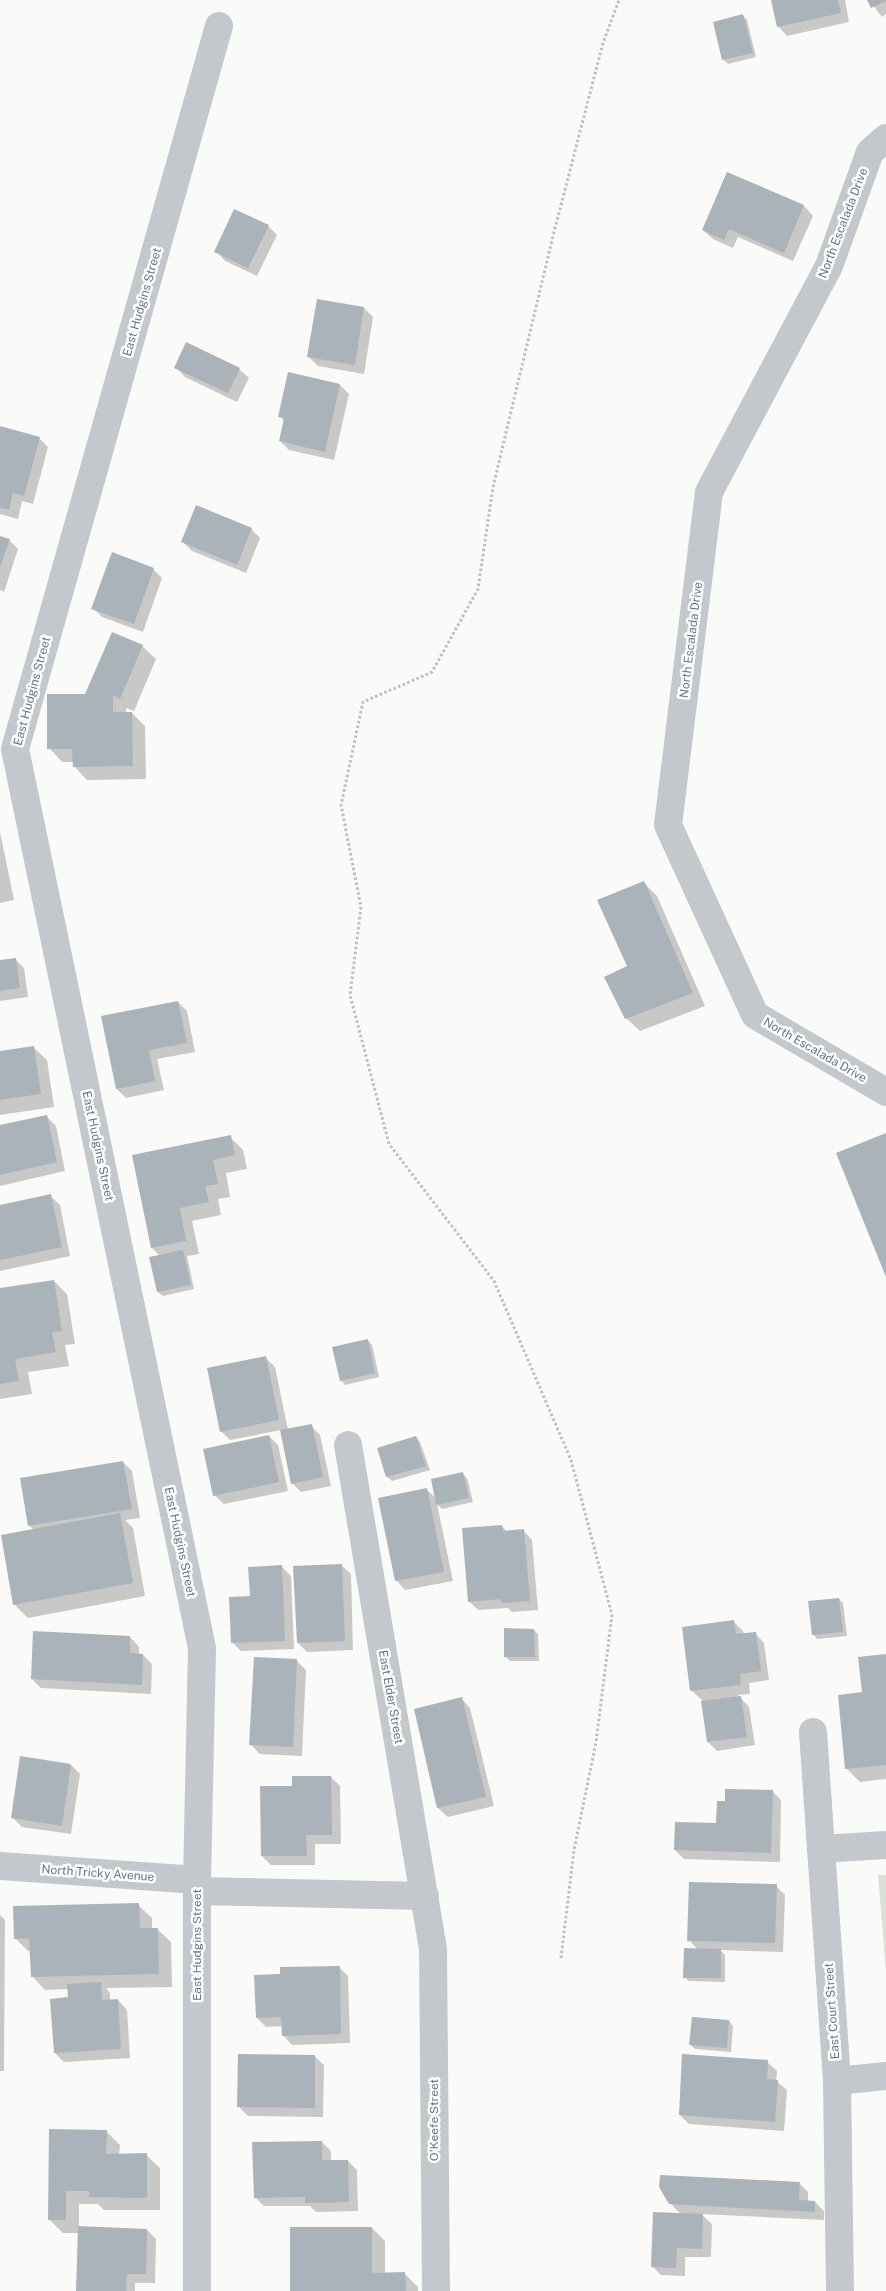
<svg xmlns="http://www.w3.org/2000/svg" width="886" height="2291" font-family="'Public Sans',sans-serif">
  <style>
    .green { fill: #dadfd7 }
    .shadow { fill: #0003 }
    .building { fill: #aab3b9 }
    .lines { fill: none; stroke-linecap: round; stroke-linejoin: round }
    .path { stroke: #bbbfc2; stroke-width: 3; stroke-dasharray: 2.5 2.5; stroke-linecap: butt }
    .street { stroke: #c3c8cc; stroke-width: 28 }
    .labels { text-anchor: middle; stroke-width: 5; stroke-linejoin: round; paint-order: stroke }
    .street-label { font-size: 12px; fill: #657683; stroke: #fff }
  </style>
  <rect width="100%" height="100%" fill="#fafaf8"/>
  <path class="green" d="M878 1875H886V1971Z"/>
  <g class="shadow">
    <path d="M773 0H845L849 22 787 36 778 26Z"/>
    <path d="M869 0H886V14L882 17Z"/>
    <path d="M742 15 747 20 756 57 728 64 723 59Z"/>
    <path d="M727 173 804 206 813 216 793 261 738 237 733 248 713 239 703 230Z"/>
    <path d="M268 226 277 235 257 276 225 261 216 251Z"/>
    <path d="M364 308 373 317 364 374 318 366 309 357Z"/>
    <path d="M176 367 239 369 249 378 237 402 185 377Z"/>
    <path d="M340 385 349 394 334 460 289 450 280 441 284 421 280 416Z"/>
    <path d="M0 427 39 438 48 447 33 504 22 501 18 519 0 514Z"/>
    <path d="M251 529 260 538 246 573 192 551 183 542Z"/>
    <path d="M0 537 9 540 18 549 4 592 0 590Z"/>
    <path d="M153 569 162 578 143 632 102 617 93 608Z"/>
    <path d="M142 646 156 659 134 711 126 708V713H132L145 726 146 779 87 780 74 766V762H62L49 748 86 695Z"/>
    <path d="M0 832 14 900 0 903Z"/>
    <path d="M644 883 657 896 705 1006 640 1031 626 1018 629 966Z"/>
    <path d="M15 959 24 968 28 997 0 1001V961Z"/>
    <path d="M178 1002 187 1011 195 1052 157 1059 164 1090 126 1098 117 1089Z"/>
    <path d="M33 1047 47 1060 54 1107 0 1115V1052Z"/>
    <path d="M46 1116 56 1126 65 1171 0 1186V1127Z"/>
    <path d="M230 1137 243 1150 247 1169 226 1173 230 1197 218 1199 221 1215 192 1221 199 1254 187 1256 194 1289 163 1296 158 1292 160 1256 152 1248 133 1156Z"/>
    <path d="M50 1196 60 1205 70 1256 0 1271V1206Z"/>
    <path d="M54 1281 67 1294 75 1344 65 1345 69 1366 28 1372 32 1394 0 1399V1290Z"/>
    <path d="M368 1341 372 1345 379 1377 345 1385 341 1380Z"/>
    <path d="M266 1358 275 1367 288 1430 311 1426 320 1435 331 1486 301 1492 292 1483 281 1430 230 1440 221 1431Z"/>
    <path d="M269 1436 278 1445 288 1491 224 1504 214 1495Z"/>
    <path d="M416 1437 420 1442 430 1470 392 1481 387 1477 378 1449Z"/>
    <path d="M123 1462 132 1471 140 1518 125 1520 133 1528 145 1596 28 1618 14 1604 34 1530 29 1525Z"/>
    <path d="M463 1474 467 1478 473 1502 442 1509 437 1504 453 1581 405 1590 396 1580 427 1490 437 1499Z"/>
    <path d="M502 1526 507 1532 523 1530 532 1540 538 1610 512 1612 508 1608 478 1610 469 1601Z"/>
    <path d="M341 1565 351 1574 353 1650 307 1652 298 1643Z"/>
    <path d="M282 1567 291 1576 294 1649 241 1651 232 1642 251 1598Z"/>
    <path d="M839 1599 843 1603 847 1636 817 1639 813 1634Z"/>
    <path d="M734 1622 743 1631 744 1635 755 1633 764 1643 769 1680 749 1683 750 1694 738 1695 749 1707 755 1745 717 1751 708 1742 702 1700 692 1691Z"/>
    <path d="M534 1630 538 1634 539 1661H510L505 1656Z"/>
    <path d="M130 1637 139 1647V1655H143L152 1664 151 1694 41 1688 32 1679Z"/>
    <path d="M886 1655V1779L860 1782 847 1769 864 1693Z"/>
    <path d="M297 1661 306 1670 302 1756 260 1754 250 1744Z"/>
    <path d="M461 1698 470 1708 494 1806 448 1817 438 1808 415 1710Z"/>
    <path d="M71 1765 80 1774 71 1834 22 1827 13 1818Z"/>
    <path d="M331 1777 340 1786 341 1844H315V1865H271L262 1856 293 1787Z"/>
    <path d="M772 1791 781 1800 780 1862 684 1859 675 1850 717 1824 726 1803Z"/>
    <path d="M776 1886 785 1895 783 1952 720 1950 725 1955V1982L689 1981 684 1977 698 1950 689 1940Z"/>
    <path d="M138 1905 152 1918V1929H157L171 1942 172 1987 106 1988 110 1993V2001L118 2000 127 2010 130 2058 64 2062 55 2053 69 1999 68 1989 45 1990 32 1976 31 1951H28L15 1938Z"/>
    <path d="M0 1915 5 1920 4 2071H0Z"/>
    <path d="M339 1967 348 1976 350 2043 292 2045 283 2035V2026L266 2027 257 2018Z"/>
    <path d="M729 2021 733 2026 731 2052 695 2049 691 2045Z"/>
    <path d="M314 2056 324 2065 323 2117 248 2116 238 2106Z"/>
    <path d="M767 2062 777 2071 776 2081 787 2090 784 2131 689 2124 680 2115Z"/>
    <path d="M50 2130 106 2131 120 2145 119 2155H146L160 2168V2210H104L98 2204H79V2228L147 2230 156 2239 155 2283H135V2291H78L79 2233H63L50 2220Z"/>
    <path d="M322 2142 331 2151V2161H348L357 2170 358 2211 316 2212 310 2206H264L255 2197Z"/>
    <path d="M799 2183 808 2192V2202H815L824 2211V2220L701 2214 712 2224 711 2257H685V2276L661 2275 652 2266 681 2214 670 2203Z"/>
    <path d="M372 2228 385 2241V2274H405L418 2287V2291H291Z"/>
  </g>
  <g class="building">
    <path d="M771 0H838L841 13 777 27Z"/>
    <path d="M867 0H886V1L871 8Z"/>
    <path d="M743 14 753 53 722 60 713 22Z"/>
    <path d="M727 172 804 205 784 253 729 229 724 240 702 230Z"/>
    <path d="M234 209 269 225 248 268 214 252Z"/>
    <path d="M317 299 364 307 355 365 307 357Z"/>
    <path d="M186 342 240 368 228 393 174 368Z"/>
    <path d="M288 372 340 384 325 452 279 441 284 418 278 417Z"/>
    <path d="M0 426 40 437 24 496 13 493 9 510 0 508Z"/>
    <path d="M196 505 252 528 237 565 181 542Z"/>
    <path d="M0 536 10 539 0 567Z"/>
    <path d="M112 552 154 568 134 624 91 609Z"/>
    <path d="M112 632 143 645 120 699 113 695V712H132L133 766 73 767 72 749H47V694H85Z"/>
    <path d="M644 881 693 993 625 1019 604 977 627 966 597 900Z"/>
    <path d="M16 958 20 988 0 991V960Z"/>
    <path d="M178 1001 187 1043 149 1050 155 1081 116 1089 101 1016Z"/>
    <path d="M34 1046 41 1094 0 1100V1051Z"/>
    <path d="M47 1115 57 1162 0 1175V1125Z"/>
    <path d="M886 1133V1277L836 1153Z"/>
    <path d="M231 1135 235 1155 213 1160 218 1184 205 1186 209 1202 180 1208 186 1241 151 1248 132 1155Z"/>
    <path d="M51 1194 62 1247 0 1260V1205Z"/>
    <path d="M183 1250 191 1285 157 1292 149 1257Z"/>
    <path d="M54 1280 62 1331 52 1332 56 1352 15 1359 19 1381 0 1384V1288Z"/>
    <path d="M368 1339 375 1373 340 1381 332 1347Z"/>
    <path d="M266 1356 279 1420 220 1432 207 1368Z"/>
    <path d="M312 1424 323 1477 291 1484 280 1430Z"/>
    <path d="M269 1435 279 1482 213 1496 203 1449Z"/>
    <path d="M416 1436 426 1466 386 1477 377 1448Z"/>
    <path d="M123 1461 132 1509 28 1526 20 1478Z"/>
    <path d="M463 1472 469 1498 436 1505 431 1479Z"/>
    <path d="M427 1488 444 1572 395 1581 378 1498Z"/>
    <path d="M120 1513 133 1583 13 1605 1 1535Z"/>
    <path d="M502 1525 503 1531 524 1529 530 1601 501 1603V1599L468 1602 462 1528Z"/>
    <path d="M342 1564 345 1641 297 1643 293 1566Z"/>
    <path d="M282 1565 285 1641 231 1643 229 1597 250 1596 248 1567Z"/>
    <path d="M839 1598 843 1632 812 1635 808 1601Z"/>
    <path d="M734 1620 736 1634 756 1632 761 1671 740 1674 741 1685 690 1691 682 1627Z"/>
    <path d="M504 1628 534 1629 535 1657H504Z"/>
    <path d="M33 1631 130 1636V1653L143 1654 142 1685 31 1679Z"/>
    <path d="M886 1654V1765L845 1769 838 1695 862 1692 858 1657Z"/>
    <path d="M254 1657 297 1659 293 1747 249 1745Z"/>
    <path d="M741 1696 747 1737 707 1742 701 1701Z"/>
    <path d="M462 1697 486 1797 437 1808 414 1709Z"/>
    <path d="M20 1756 71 1764 62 1826 11 1818Z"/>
    <path d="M292 1776H331L332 1835H306L307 1856H261L260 1786H292Z"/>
    <path d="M725 1789 773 1790 771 1853 674 1850 675 1822 716 1823 717 1801H725Z"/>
    <path d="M689 1882 777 1884 775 1943 687 1941Z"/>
    <path d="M139 1903 140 1928H158L159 1974 31 1977 29 1938 14 1939 13 1906Z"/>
    <path d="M684 1948 721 1949V1978H683Z"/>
    <path d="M340 1966 341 2034 282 2036 281 2017 256 2018 254 1975 280 1974V1967Z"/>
    <path d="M101 1982 102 2000 118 1999 121 2049 54 2053 50 1999 68 1997 67 1984Z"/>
    <path d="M692 2017 729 2020 727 2048 689 2045Z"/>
    <path d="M238 2054 315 2055V2108L237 2107Z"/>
    <path d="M682 2054 768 2060 767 2079 778 2080 775 2122 679 2115Z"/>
    <path d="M49 2129 107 2130 106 2154 147 2153V2198L89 2197V2191H66V2220H48Z"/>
    <path d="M322 2141V2160H348L349 2202 305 2203V2197L254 2198 252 2142Z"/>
    <path d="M660 2175 800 2182 799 2200 815 2201V2212L669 2204 659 2187Z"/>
    <path d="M653 2212 703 2214 702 2249 677 2248 676 2268 651 2267Z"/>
    <path d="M78 2226 147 2229 146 2274H127L126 2291H76Z"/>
    <path d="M290 2227H372V2273L405 2272 406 2291H290Z"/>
  </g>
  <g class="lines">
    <path class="path" d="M561 1958 574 1850 596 1742 612 1615 571 1460 494 1281 389 1144 350 995 361 907 341 805 363 702 432 672 478 589 493 487 553 236 603 43 619 0"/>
    <g class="street">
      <path d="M886 138 870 152 829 266 709 492 668 825 755 1015 886 1092"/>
      <path d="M348 1445 433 1949 436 2291"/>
      <path d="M813 1732 837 2081 840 2291"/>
      <path d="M821 1849 886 1845"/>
      <path d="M0 1866 197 1880"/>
      <path d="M197 1891 425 1896"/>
      <path d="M837 2081 886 2076"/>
      <path d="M197 2291V1880L202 1648 15 749 219 26"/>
    </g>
  </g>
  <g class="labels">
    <g class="street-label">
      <text transform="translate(843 223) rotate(-69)" y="4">North Escalada Drive</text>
      <text transform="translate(142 302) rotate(-74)" y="4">East Hudgins Street</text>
      <text transform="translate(691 640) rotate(-83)" y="4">North Escalada Drive</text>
      <text transform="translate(32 691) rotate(-75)" y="4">East Hudgins Street</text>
      <text transform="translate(815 1050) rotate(30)" y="4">North Escalada Drive</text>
      <text transform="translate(98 1146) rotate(78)" y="4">East Hudgins Street</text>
      <text transform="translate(180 1542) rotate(78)" y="4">East Hudgins Street</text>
      <text transform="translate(391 1697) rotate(80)" y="4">East Elder Street</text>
      <text transform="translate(98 1873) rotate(4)" y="4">North Tricky Avenue</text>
      <text transform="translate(197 1945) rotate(-90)" y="4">East Hudgins Street</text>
      <text transform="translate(832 2011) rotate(-94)" y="4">East Court Street</text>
      <text transform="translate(434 2120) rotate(-90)" y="4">O'Keefe Street</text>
    </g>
  </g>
</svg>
